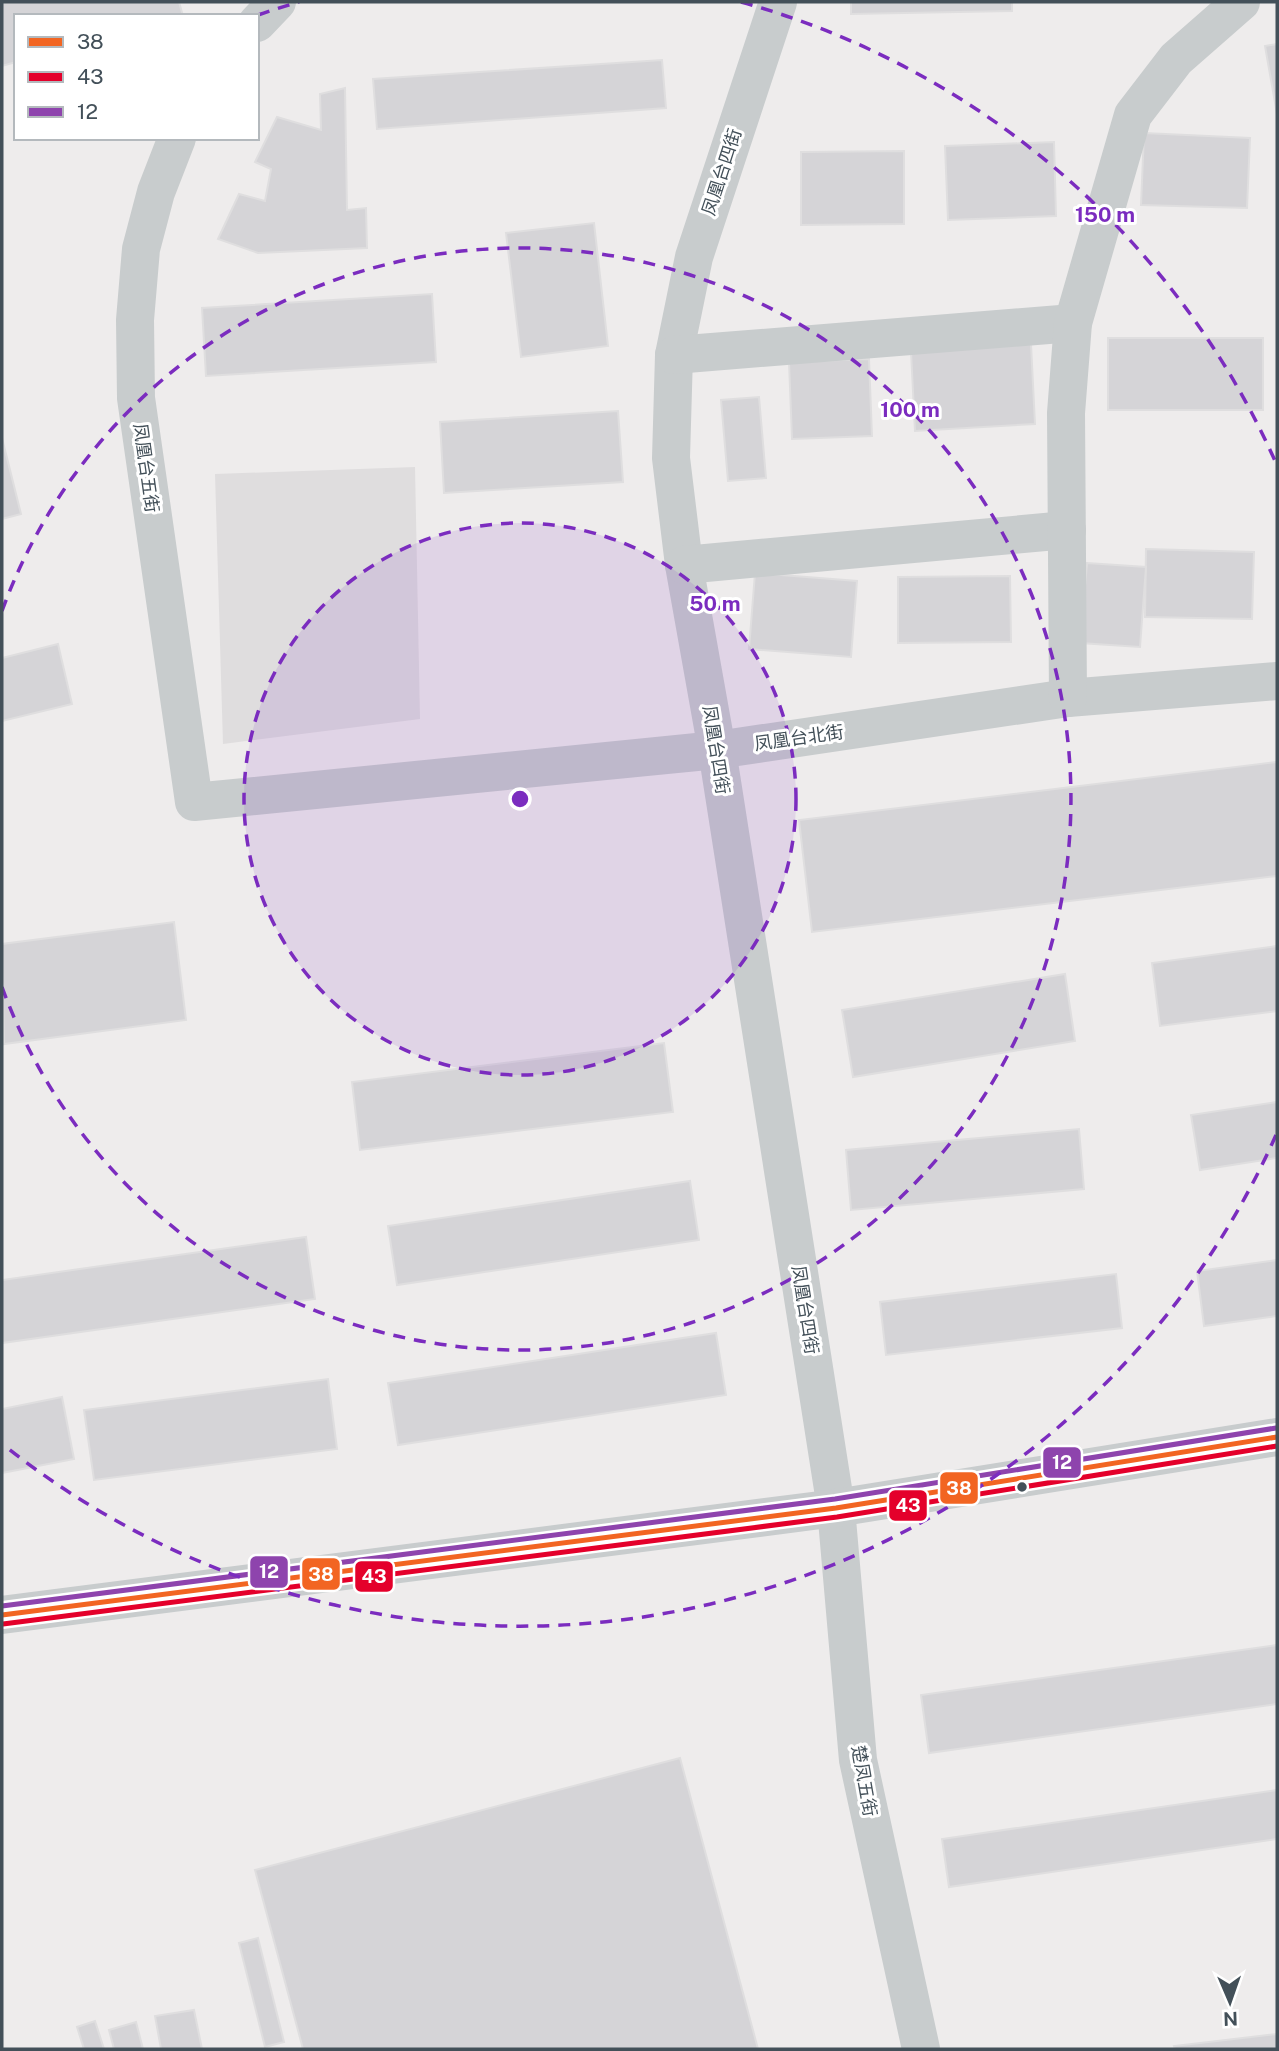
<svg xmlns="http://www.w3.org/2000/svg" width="1279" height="2051" font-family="'Public Sans','Noto Sans SC',sans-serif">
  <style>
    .education { fill: #dfddde }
    .building { fill: #d5d4d7; stroke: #dfdedf; stroke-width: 2 }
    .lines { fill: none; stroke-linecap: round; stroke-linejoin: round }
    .minor { stroke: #c8cccd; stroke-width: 38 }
    .bus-1-casing { stroke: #fff; stroke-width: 10 }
    .bus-2-casing { stroke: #fff; stroke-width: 10 }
    .bus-3-casing { stroke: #fff; stroke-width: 10 }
    .bus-1 { stroke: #f26522; stroke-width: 5 }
    .bus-2 { stroke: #e4002b; stroke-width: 5 }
    .bus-3 { stroke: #8e44ad; stroke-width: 5 }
    .ring { fill: none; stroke: #7b2cbf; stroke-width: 3.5; stroke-dasharray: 12 9 }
    .bus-dot { fill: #435059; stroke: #fff; stroke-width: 2.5 }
    .labels { text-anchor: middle; stroke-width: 6; stroke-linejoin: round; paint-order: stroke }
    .street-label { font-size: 18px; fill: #435059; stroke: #fff }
    .centre { fill: #7b2cbf; stroke: #fff; stroke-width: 3.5 }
    .ring-label { font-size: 21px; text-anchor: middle; font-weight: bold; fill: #7b2cbf; stroke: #fff; stroke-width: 6; stroke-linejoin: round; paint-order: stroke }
    .line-badge { stroke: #fff; stroke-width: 2.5 }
    .badge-label { font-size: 19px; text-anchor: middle; font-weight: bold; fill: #fff }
  </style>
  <rect width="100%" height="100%" fill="#eeecec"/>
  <path class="education" d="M415 467 420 719 223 744 215 474Z"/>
  <g class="building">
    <path d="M2 2H179L183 16H16V62L2 66Z"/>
    <path d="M851 2H1012V11L851 14Z"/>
    <path d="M1277 44V114L1265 46Z"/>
    <path d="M662 60 666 108 377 129 373 79Z"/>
    <path d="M345 88 347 210 366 208 367 248 258 253 218 239 239 194 265 201 271 169 255 162 277 117 321 130 320 94Z"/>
    <path d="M1144 133 1250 138 1247 208 1141 205Z"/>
    <path d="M1054 142 1056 216 948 220 945 146Z"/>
    <path d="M904 151V224L801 225V152Z"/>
    <path d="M594 223 608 346 521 357 506 233Z"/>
    <path d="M432 294 436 362 206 376 202 308Z"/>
    <rect x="1108" y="338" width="155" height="72"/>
    <path d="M1031 344 1035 424 915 431 911 352Z"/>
    <path d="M869 359 872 436 792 439 789 362Z"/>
    <path d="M759 397 766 478 728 481 721 400Z"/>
    <path d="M618 411 623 482 444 493 440 422Z"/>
    <path d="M2 438 21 514 2 519Z"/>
    <path d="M1146 549 1254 552 1252 619 1145 617Z"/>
    <path d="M1087 563 1146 567 1140 647 1080 643Z"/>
    <path d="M755 573 857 581 851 657 749 649Z"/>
    <path d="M1010 576 1011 642 898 643V577Z"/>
    <path d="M58 644 72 704 2 721V658Z"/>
    <path d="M1277 762V876L812 932 799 820Z"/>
    <path d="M174 922 186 1020 4 1044 2 944Z"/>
    <path d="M1277 946V1011L1160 1026 1152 963Z"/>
    <path d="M1065 974 1075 1041 853 1077 842 1010Z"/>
    <path d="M664 1043 673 1112 360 1150 352 1082Z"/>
    <path d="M1277 1102V1158L1200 1170 1191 1115Z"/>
    <path d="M1079 1129 1084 1189 851 1210 846 1150Z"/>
    <path d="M690 1181 699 1240 397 1285 388 1226Z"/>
    <path d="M306 1237 315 1299 2 1343V1280Z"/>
    <path d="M1277 1260V1316L1204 1326 1197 1271Z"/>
    <path d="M1116 1274 1122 1328 886 1355 880 1302Z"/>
    <path d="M716 1333 726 1395 398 1445 388 1383Z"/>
    <path d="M328 1379 337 1449 94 1480 84 1410Z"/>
    <path d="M62 1397 74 1459 2 1473V1409Z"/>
    <path d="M1277 1645V1704L929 1753 921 1695Z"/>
    <path d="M680 1758 758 2049H303L255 1870Z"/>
    <path d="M1277 1790V1839L949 1887 942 1839Z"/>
    <path d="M258 1938 284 2042 265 2047 239 1943Z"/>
    <path d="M194 2010 202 2049H161L155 2016Z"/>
    <path d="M95 2021 104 2049H84L77 2027Z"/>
    <path d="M136 2022 143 2049H114L109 2030Z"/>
    <path d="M1277 2034V2049H1175L1174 2046Z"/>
  </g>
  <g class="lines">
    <g class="minor">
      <path d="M778 2 694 257 674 355 671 458 684 565 717 750 836 1508 858 1760 921 2049"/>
      <path d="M257 23 277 2"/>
      <path d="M177 138 156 192 141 249 135 320 136 398 194 802 717 750 1068 698 1277 681"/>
      <path d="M674 355 1073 323"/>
      <path d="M684 565 1067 530"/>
      <path d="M1068 698 1066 413 1073 323 1133 115 1176 59 1241 2"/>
      <path d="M2 1615 836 1508 1277 1437"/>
    </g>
    <g class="bus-1-casing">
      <path id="bus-1" d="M2 1615 836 1508 1277 1437"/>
    </g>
    <g class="bus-2-casing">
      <path id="bus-2" d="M3 1624 837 1517 1277 1446"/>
    </g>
    <g class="bus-3-casing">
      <path id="bus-3" d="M2 1606 835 1499 1276 1428"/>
    </g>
    <use href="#bus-1" class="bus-1"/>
    <use href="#bus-2" class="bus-2"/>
    <use href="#bus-3" class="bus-3"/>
  </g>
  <circle cx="520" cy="799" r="276" fill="#7b2cbf" fill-opacity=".12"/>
  <g class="ring">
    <circle cx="520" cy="799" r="276"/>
    <path d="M2 611A551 551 0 1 1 2 987"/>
    <path d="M1276 1135A827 827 0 0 1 5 1446M258 15A827 827 0 0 1 299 2M741 2A827 827 0 0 1 1276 463"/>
  </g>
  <circle class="bus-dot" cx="1022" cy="1487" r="6"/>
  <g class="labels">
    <g class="street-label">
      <text transform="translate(722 172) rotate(-72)" y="6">凤凰台四街</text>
      <text transform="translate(146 468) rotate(82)" y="6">凤凰台五街</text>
      <text transform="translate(799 738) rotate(-8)" y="6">凤凰台北街</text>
      <text transform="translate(716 750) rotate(81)" y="6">凤凰台四街</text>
      <text transform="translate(805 1310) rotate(81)" y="6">凤凰台四街</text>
      <text transform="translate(864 1781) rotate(80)" y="6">楚凤五街</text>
    </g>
  </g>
  <circle cx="520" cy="799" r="10" class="centre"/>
  <g class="ring-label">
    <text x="1105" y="222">150 m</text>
    <text x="910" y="417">100 m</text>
    <text x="715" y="611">50 m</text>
  </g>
  <g class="line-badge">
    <rect x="1042" y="1446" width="40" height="33" rx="7" fill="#8e44ad"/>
    <rect x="939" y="1471" width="40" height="34" rx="7" fill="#f26522"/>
    <rect x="888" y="1489" width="40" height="33" rx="7" fill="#e4002b"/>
    <rect x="249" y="1555" width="40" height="34" rx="7" fill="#8e44ad"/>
    <rect x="301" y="1557" width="40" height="34" rx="7" fill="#f26522"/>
    <rect x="354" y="1560" width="40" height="33" rx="7" fill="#e4002b"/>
  </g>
  <g class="badge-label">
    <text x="1062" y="1469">12</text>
    <text x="959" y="1495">38</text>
    <text x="908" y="1512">43</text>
    <text x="269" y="1578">12</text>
    <text x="321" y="1581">38</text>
    <text x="374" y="1583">43</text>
  </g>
  <rect width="1279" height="2051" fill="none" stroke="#435059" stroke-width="7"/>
  <rect x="14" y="14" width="245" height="126" fill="#ffffff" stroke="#b4b9bd" stroke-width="2"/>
  <rect x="28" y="37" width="35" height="10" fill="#f26522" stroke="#b4b9bd" stroke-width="2"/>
  <text x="77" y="49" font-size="21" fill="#435059">38</text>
  <rect x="28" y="72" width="35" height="10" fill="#e4002b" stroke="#b4b9bd" stroke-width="2"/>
  <text x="77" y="84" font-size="21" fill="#435059">43</text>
  <rect x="28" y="107" width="35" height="10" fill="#8e44ad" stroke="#b4b9bd" stroke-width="2"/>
  <text x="77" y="119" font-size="21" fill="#435059">12</text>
  <g transform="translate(1230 2002) rotate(178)" stroke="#ffffff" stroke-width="5" paint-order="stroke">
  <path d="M0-5L12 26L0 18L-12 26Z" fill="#435059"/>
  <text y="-10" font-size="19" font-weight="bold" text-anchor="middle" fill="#435059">N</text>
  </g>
</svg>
